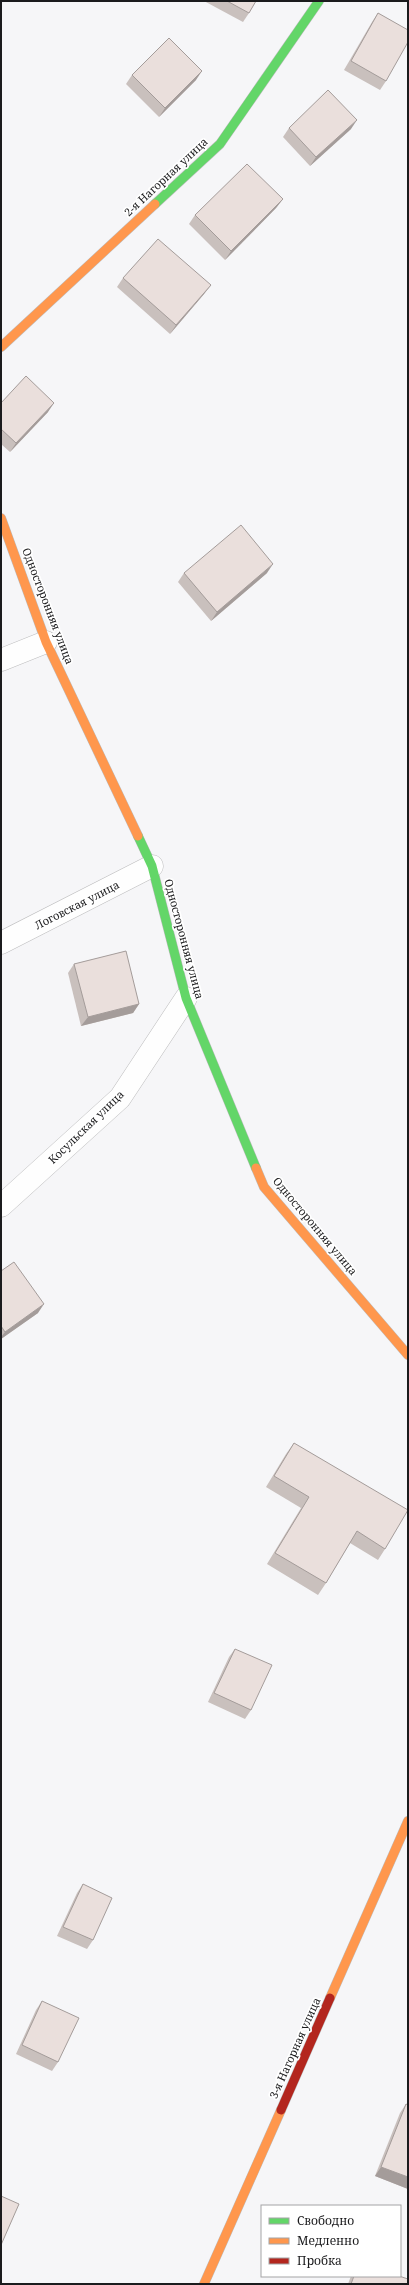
<svg xmlns="http://www.w3.org/2000/svg" width="409" height="2285" font-family="'Noto Serif',serif">
  <style>
    .lines { fill: none; stroke-linecap: round; stroke-linejoin: round }
    .street-casing { stroke: #bdbdbe; stroke-width: 23 }
    .fast-casing { stroke: #bdbdbe; stroke-width: 10 }
    .slow-casing { stroke: #bdbdbe; stroke-width: 10 }
    .jam-casing { stroke: #bdbdbe; stroke-width: 10 }
    .street { stroke: #fefefe; stroke-width: 22 }
    .fast { stroke: #63d668; stroke-width: 9 }
    .slow { stroke: #ff974d; stroke-width: 9 }
    .jam { stroke: #b3261e; stroke-width: 9 }
    .wall { fill: #c9c0bd }
    .shaded-wall { fill: #a49c9a }
    .building { fill: #eadfdc; stroke: #a49c9a }
    .labels { text-anchor: middle; stroke-width: 3.5; stroke-linejoin: round; paint-order: stroke }
    .street-label { font-size: 11px; fill: #1b1b1d; stroke: #fff }
  </style>
  <rect width="100%" height="100%" fill="#f6f6f8"/>
  <g class="lines">
    <g class="street-casing">
      <g id="street">
        <path d="M1 660 46 642"/>
        <path d="M1 943 152 866"/>
        <path d="M1 1206 120 1098 186 998"/>
      </g>
    </g>
    <g class="fast-casing">
      <g id="fast">
        <path d="M155 204 220 144 319 1"/>
        <path d="M138 836 152 866 186 998 256 1168"/>
      </g>
    </g>
    <g class="slow-casing">
      <g id="slow">
        <path d="M1 347 155 204"/>
        <path d="M1 518 46 642 138 836"/>
        <path d="M256 1168 264 1187 408 1355"/>
        <path d="M330 1998 408 1821"/>
        <path d="M204 2284 281 2110"/>
      </g>
    </g>
    <g class="jam-casing">
      <path id="jam" d="M281 2110 330 1998"/>
    </g>
    <use href="#street" class="street"/>
    <use href="#fast" class="fast"/>
    <use href="#slow" class="slow"/>
    <use href="#jam" class="jam"/>
  </g>
  <g class="wall">
    <path d="M204 1H256L249 13 243 22Z"/>
    <path d="M378 13 386 81 380 90 344 70 372 22Z"/>
    <path d="M132 75 196 80 159 117 126 84Z"/>
    <path d="M289 128 351 129 310 166 283 137Z"/>
    <path d="M283 199 276 208 225 260 189 224 195 215Z"/>
    <path d="M123 278 211 285 204 294 170 334 117 287Z"/>
    <path d="M1 403 48 412 10 452 1 444Z"/>
    <path d="M184 573H267L211 621 178 582Z"/>
    <path d="M74 964 139 1004 133 1013 81 1026 68 973Z"/>
    <path d="M1 1271 38 1313 1 1339Z"/>
    <path d="M294 1443 385 1549 378 1560 350 1543 326 1583 318 1595 267 1564 301 1508 266 1487 286 1454Z"/>
    <path d="M235 1649 251 1710 245 1719 208 1702 229 1657Z"/>
    <path d="M83 1884 93 1940 87 1949 57 1936 77 1893Z"/>
    <path d="M42 2001 58 2062 52 2071 16 2054 36 2010Z"/>
    <path d="M406 2104 408 2189 375 2176 400 2113Z"/>
    <path d="M351 2276H399L407 2284H348Z"/>
  </g>
  <g class="shaded-wall">
    <path d="M202 71 196 80 159 117 165 108Z"/>
    <path d="M357 120 351 129 310 166 316 157Z"/>
    <path d="M283 199 276 208 225 260 231 251Z"/>
    <path d="M211 285 204 294 170 334 176 325Z"/>
    <path d="M54 403 48 412 10 452 16 443Z"/>
    <path d="M273 564 267 573 211 621 217 612Z"/>
    <path d="M139 1004 133 1013 81 1026 88 1017Z"/>
    <path d="M44 1304 38 1313 1 1339V1337L5 1332Z"/>
    <path d="M381 2167 408 2177V2189L375 2176Z"/>
  </g>
  <g class="building">
    <path d="M227 1H256L249 13Z"/>
    <path d="M378 13 408 30V42L386 81 351 61Z"/>
    <path d="M169 38 202 71 165 108 132 75Z"/>
    <path d="M328 90 357 120 316 157 289 128Z"/>
    <path d="M247 164 283 199 231 251 195 215Z"/>
    <path d="M158 239 211 285 176 325 123 278Z"/>
    <path d="M26 376 54 403 16 443 1 429V403Z"/>
    <path d="M241 525 273 564 217 612 184 573Z"/>
    <path d="M126 951 139 1004 88 1017 74 964Z"/>
    <path d="M14 1262 44 1304 5 1332 1 1326V1271Z"/>
    <path d="M294 1443 408 1510 385 1549 357 1531 326 1583 275 1553 309 1497 274 1476Z"/>
    <path d="M235 1649 272 1665 251 1710 214 1693Z"/>
    <path d="M83 1884 112 1898 93 1940 63 1927Z"/>
    <path d="M42 2001 79 2018 58 2062 22 2045Z"/>
    <path d="M406 2104 408 2105V2177L381 2167Z"/>
    <path d="M1 2196 19 2204 1 2245Z"/>
    <path d="M354 2276H399L408 2279V2282L407 2284H351Z"/>
  </g>
  <g class="labels">
    <g class="street-label">
      <text transform="translate(166 177) rotate(-43)" y="4">2-я Нагорная улица</text>
      <text transform="translate(48 606) rotate(69)" y="4">Односторонняя улица</text>
      <text transform="translate(77 905) rotate(-27)" y="4">Логовская улица</text>
      <text transform="translate(184 939) rotate(75)" y="4">Односторонняя улица</text>
      <text transform="translate(86 1127) rotate(-44)" y="4">Косульская улица</text>
      <text transform="translate(315 1226) rotate(50)" y="4">Односторонняя улица</text>
      <text transform="translate(295 2048) rotate(-66)" y="4">3-я Нагорная улица</text>
    </g>
  </g>
  <rect width="409" height="2285" fill="none" stroke="#1b1b1d" stroke-width="4"/>
  <rect x="261" y="2205" width="140" height="72" fill="#ffffff" stroke="#a4a4a5"/>
  <rect x="269" y="2218" width="20" height="6" fill="#63d668" stroke="#a4a4a5"/>
  <text x="297" y="2225" font-size="12" fill="#1b1b1d">Свободно</text>
  <rect x="269" y="2238" width="20" height="6" fill="#ff974d" stroke="#a4a4a5"/>
  <text x="297" y="2245" font-size="12" fill="#1b1b1d">Медленно</text>
  <rect x="269" y="2258" width="20" height="6" fill="#b3261e" stroke="#a4a4a5"/>
  <text x="297" y="2265" font-size="12" fill="#1b1b1d">Пробка</text>
</svg>
